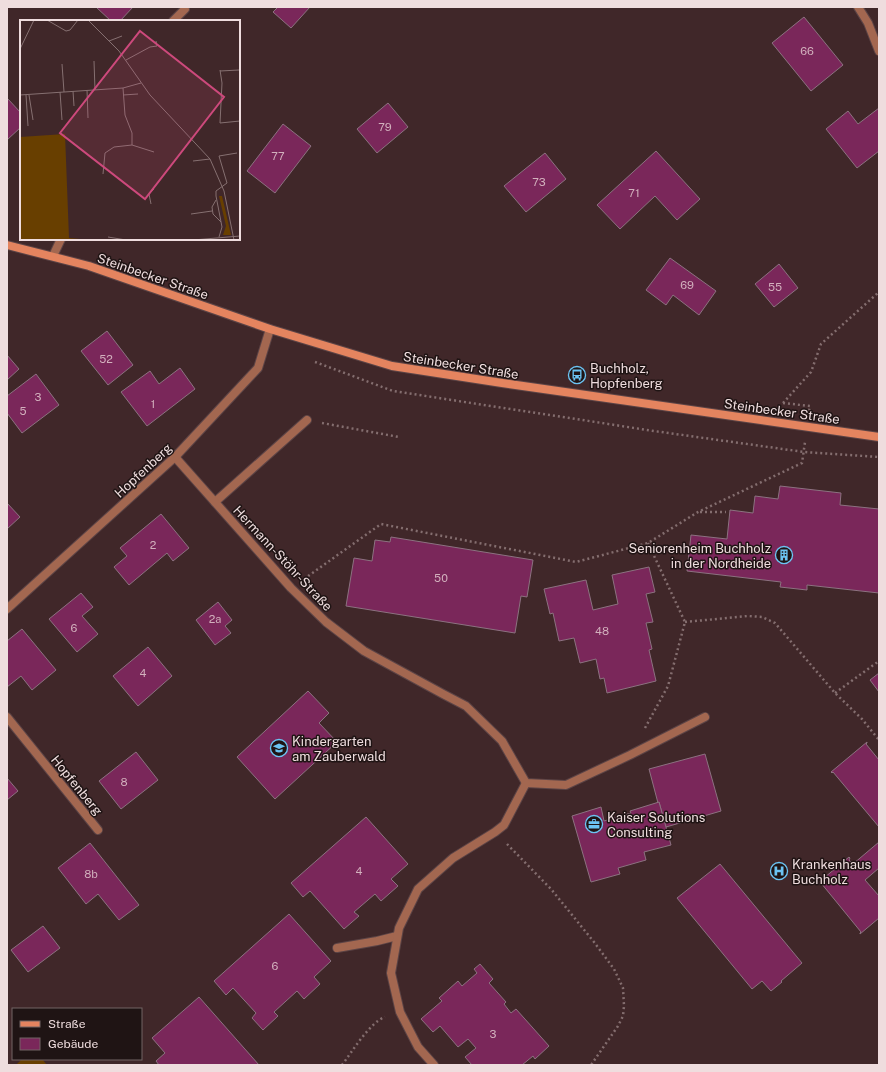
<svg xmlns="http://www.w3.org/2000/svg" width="886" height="1072" font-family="'Public Sans',sans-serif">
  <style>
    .green { fill: #683f00 }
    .building { fill: #7a275a; stroke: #8c7280 }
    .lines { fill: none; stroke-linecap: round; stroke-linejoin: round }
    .lane-casing { stroke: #5c4446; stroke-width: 10 }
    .street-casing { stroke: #5c4446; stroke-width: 10 }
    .secondary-casing { stroke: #5c4446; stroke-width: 10 }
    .path { stroke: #846e6f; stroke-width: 2.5; stroke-dasharray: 2 3; stroke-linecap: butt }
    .lane { stroke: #a36750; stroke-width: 8 }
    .street { stroke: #a36750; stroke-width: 8 }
    .secondary { stroke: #e4845f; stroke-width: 8 }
    .labels { text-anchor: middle; stroke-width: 3; stroke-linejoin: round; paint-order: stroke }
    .number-label { font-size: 11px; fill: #d2b0bd }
    .street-label { font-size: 13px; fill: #efddde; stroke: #1f1414 }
    .poi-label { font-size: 13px; fill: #efddde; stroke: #1f1414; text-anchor: start }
    .inset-road { fill: none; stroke: #867071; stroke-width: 1 }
    .view { fill: #cd497c; fill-opacity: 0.15; stroke: #cd497c; stroke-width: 2 }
    .inset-edge { fill: none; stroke: #efddde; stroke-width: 2 }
  </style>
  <rect width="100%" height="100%" fill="#402729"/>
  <path class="green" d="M22 1059H42L47 1065H16Z"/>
  <g class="building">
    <path d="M96 7H133L120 21H111Z"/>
    <path d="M278 7H310L291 28 273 12Z"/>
    <path d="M804 17 843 65 811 91 772 43Z"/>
    <path d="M7 98 21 113V127L7 140Z"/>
    <path d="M388 103 408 127 377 153 357 129Z"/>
    <path d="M879 108V151L857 168 826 129 848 111 858 124Z"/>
    <path d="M283 124 311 146 275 193 247 171Z"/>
    <path d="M656 151 700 199 677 220 655 196 620 229 597 205Z"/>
    <path d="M545 153 566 179 526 212 504 186Z"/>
    <path d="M670 258 716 291 699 315 673 295 666 305 646 290Z"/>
    <path d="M779 264 798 288 774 307 755 284Z"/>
    <path d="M107 331 133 365 108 385 81 351Z"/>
    <path d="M7 355 19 369 7 380Z"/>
    <path d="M180 368 195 389 147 426 121 392 150 371 159 384Z"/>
    <path d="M36 374 59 405 22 433 7 413V396Z"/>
    <path d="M780 486 841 493 840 505 879 509V593L807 585V590L780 587 781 582 687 571 691 535 727 539 730 510 753 513 755 496 778 499Z"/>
    <path d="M7 503 20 517 7 529Z"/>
    <path d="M161 514 189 548 173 561 167 553 129 585 114 567 127 556 120 548Z"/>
    <path d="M391 537 533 560 527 597 521 596 515 633 346 606 354 558 372 561 375 540 390 542Z"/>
    <path d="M649 567 655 592 646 594 653 622 646 623 652 649 649 650 656 681 607 693 604 678 600 679 596 659 580 663 574 638 559 641 553 613 550 614 544 589 586 580 593 610 618 604 612 575Z"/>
    <path d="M81 593 93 607 82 616 98 634 77 652 49 619Z"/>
    <path d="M218 602 232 620 225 626 231 633 215 645 196 620Z"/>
    <path d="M22 629 56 670 32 690 21 676 7 687V641Z"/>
    <path d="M148 647 172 676 138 706 113 676Z"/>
    <path d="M879 673V692L870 680Z"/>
    <path d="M308 691 329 713 319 723 337 742 275 799 237 757Z"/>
    <path d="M867 742V743L866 744 879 760V827L833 772 832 773 831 772Z"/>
    <path d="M136 752 158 780 121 809 99 781Z"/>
    <path d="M705 754 721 811 666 827 659 802 658 803 649 769Z"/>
    <path d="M7 778 18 791 7 800Z"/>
    <path d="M659 802 671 845 644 852 646 860 618 868 620 874 591 882 572 816 601 807 604 821 631 813 630 811Z"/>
    <path d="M366 817 408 864 391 879 398 886 381 901 375 894 354 912 359 916 344 929 310 891 303 897 291 883Z"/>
    <path d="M879 842V868L865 880 879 896V918L860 934V933L861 932 821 883 819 884 818 883 849 857 850 858 849 860 853 864Z"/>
    <path d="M90 843 139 905 119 920 98 894 86 904 58 868Z"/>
    <path d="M720 864 802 963 781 981 782 982 771 991 762 981 752 989 677 898Z"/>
    <path d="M289 914 331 961 314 977 320 984 304 999 297 991 274 1012 278 1016 263 1030 252 1018 256 1013 233 988 226 995 214 981Z"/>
    <path d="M43 926 60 948 28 972 11 950Z"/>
    <path d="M480 964 493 979 489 983 506 1002 504 1004 511 1013 516 1009 549 1046 535 1059 533 1056 522 1065H472L465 1057 476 1048 468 1039 458 1047 440 1026 433 1032 421 1019 442 1001 439 998 458 981 462 986 477 973 474 969Z"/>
    <path d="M199 997 259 1065H159L156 1061 165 1053 152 1038Z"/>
  </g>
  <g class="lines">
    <g class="lane-casing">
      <g id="lane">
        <path d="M215 502 307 420"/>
        <path d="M337 948 377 941 397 936"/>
      </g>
    </g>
    <g class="street-casing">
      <g id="street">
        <path d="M858 7 868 23 879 51"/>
        <path d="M173 21 185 9 184 7"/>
        <path d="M53 256 61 239"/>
        <path d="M175 457 291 588 326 622 364 651 443 694 466 706 502 741 526 783 566 785 630 755 705 717"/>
        <path d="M7 609 175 457 258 368 270 329"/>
        <path d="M7 717 98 830"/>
        <path d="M434 1065 418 1047 400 1012 391 973 399 928 418 889 453 858 495 832 504 825 526 783"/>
      </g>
    </g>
    <g class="secondary-casing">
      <path id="secondary" d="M7 245 89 266 270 329 392 366 502 383 879 437"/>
    </g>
    <g class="path">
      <path d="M315 362 393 391 654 431 804 452 879 457"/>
      <path d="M783 403 810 406 809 412"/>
      <path d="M783 403 811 372 821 344 879 292"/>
      <path d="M322 423 399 437"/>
      <path d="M700 512H726"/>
      <path d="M304 579 381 524 576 562 648 543 698 512 802 463 805 442"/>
      <path d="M685 622 748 616 762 617 775 623 835 693 862 719 879 740"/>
      <path d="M835 693 879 661"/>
      <path d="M645 728 668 686 685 622 648 543"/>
      <path d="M507 844 551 889 594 942 614 969 623 988 624 1006 623 1016 618 1026 591 1065"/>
      <path d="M342 1065C352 1052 370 1022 385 1017"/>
    </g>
    <use href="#lane" class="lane"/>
    <use href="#street" class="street"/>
    <use href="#secondary" class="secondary"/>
  </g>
  <defs>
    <g id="bus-ring" transform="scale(0.9)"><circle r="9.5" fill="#1f1414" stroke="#6cc3f2" stroke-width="1.5"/><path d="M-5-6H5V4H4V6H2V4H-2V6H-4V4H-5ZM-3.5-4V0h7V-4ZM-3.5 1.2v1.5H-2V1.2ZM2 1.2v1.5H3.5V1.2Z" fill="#6cc3f2"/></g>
    <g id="building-ring" transform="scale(0.9)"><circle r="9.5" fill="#1f1414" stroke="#6cc3f2" stroke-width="1.5"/><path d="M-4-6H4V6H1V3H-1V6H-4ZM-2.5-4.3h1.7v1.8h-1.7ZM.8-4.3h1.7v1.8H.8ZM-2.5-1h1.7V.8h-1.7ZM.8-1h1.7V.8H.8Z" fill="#6cc3f2"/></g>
    <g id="school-ring" transform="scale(0.9)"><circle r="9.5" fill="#1f1414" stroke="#6cc3f2" stroke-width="1.5"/><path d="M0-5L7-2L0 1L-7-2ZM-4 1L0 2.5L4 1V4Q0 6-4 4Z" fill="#6cc3f2"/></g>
    <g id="office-ring" transform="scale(0.9)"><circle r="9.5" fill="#1f1414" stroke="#6cc3f2" stroke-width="1.5"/><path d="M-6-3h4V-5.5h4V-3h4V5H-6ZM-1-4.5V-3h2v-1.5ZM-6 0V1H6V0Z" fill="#6cc3f2"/></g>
    <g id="hospital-ring" transform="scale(0.9)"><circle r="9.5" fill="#1f1414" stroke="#6cc3f2" stroke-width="1.5"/><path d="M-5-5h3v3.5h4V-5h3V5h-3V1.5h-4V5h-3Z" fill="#6cc3f2"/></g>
  </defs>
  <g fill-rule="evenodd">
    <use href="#bus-ring" x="577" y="375"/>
    <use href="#building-ring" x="784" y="555"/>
    <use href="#school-ring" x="279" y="748"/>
    <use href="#office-ring" x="594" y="824"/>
    <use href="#hospital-ring" x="779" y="871"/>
  </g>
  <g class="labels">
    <g class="number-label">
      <text x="807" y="55">66</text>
      <text x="385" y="131">79</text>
      <text x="278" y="160">77</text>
      <text x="539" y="186">73</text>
      <text x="634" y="197">71</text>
      <text x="687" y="289">69</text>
      <text x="775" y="291">55</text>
      <text x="106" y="363">52</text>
      <text x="38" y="401">3</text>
      <text x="153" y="408">1</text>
      <text x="23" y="415">5</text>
      <text x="153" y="549">2</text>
      <text x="441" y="582">50</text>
      <text x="215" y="623">2a</text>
      <text x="74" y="632">6</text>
      <text x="602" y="635">48</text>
      <text x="143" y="677">4</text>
      <text x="124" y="786">8</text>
      <text x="359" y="875">4</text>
      <text x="91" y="878">8b</text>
      <text x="275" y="970">6</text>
      <text x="493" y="1038">3</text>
    </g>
    <g class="street-label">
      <text transform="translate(153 276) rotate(19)" y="5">Steinbecker Straße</text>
      <text transform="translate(461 365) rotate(9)" y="5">Steinbecker Straße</text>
      <text transform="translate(782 411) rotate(8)" y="5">Steinbecker Straße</text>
      <text transform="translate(143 470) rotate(-43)" y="5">Hopfenberg</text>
      <text transform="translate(283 558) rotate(47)" y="5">Hermann-Stöhr-Straße</text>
      <text transform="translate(77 785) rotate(51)" y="5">Hopfenberg</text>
    </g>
    <g class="poi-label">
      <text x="590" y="373">Buchholz,<tspan x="590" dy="15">Hopfenberg</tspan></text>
      <text x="771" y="553" text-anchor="end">Seniorenheim Buchholz<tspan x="771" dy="15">in der Nordheide</tspan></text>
      <text x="292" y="746">Kindergarten<tspan x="292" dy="15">am Zauberwald</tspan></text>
      <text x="607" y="822">Kaiser Solutions<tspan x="607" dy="15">Consulting</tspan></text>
      <text x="792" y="869">Krankenhaus<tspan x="792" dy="15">Buchholz</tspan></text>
    </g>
  </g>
  <g transform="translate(20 20)">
    <rect width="220" height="220" fill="#402729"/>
    <path d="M45 114 49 218 71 220H0V117ZM199 176H202L211 215H203L206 206Z" fill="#683f00"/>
    <path class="inset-road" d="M27 0 46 11 50 10 58 0M68 0 99 31 130 75 190 139 204 171 214 220M89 21 102 16M0 29 14 0M106 40 130 27 137 26 136 21M74 41 75 70M42 44 44 72M200 50 202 63 200 103 220 101M200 51 219 50M103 68 105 95 112 113V125L134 132M67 70 68 98M53 71 54 86M40 72 42 100M0 75 103 68 121 63M6 75 8 106M9 75 13 100M103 75 118 74M173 141 190 139M83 154 85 133 94 127 112 125M196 180 192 187 193 194 201 202M131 184 129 174 134 169M171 194 192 191M88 217 106 220M199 217 202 207 196 176V171L207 163 199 136 217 133M173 220 220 216"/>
    <path class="view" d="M120 11 204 77 125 179 40 113Z"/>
    <rect width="220" height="220" class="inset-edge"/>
  </g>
  <rect width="886" height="1072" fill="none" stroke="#efddde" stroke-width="16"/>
  <rect x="12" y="1008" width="130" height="52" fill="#1f1414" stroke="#726465"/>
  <rect x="20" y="1021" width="20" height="6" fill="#e4845f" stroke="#726465"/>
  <text x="48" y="1028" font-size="12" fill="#efddde">Straße</text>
  <rect x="20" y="1038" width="20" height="12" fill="#7a275a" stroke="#726465"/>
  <text x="48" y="1048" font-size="12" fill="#efddde">Gebäude</text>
</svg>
